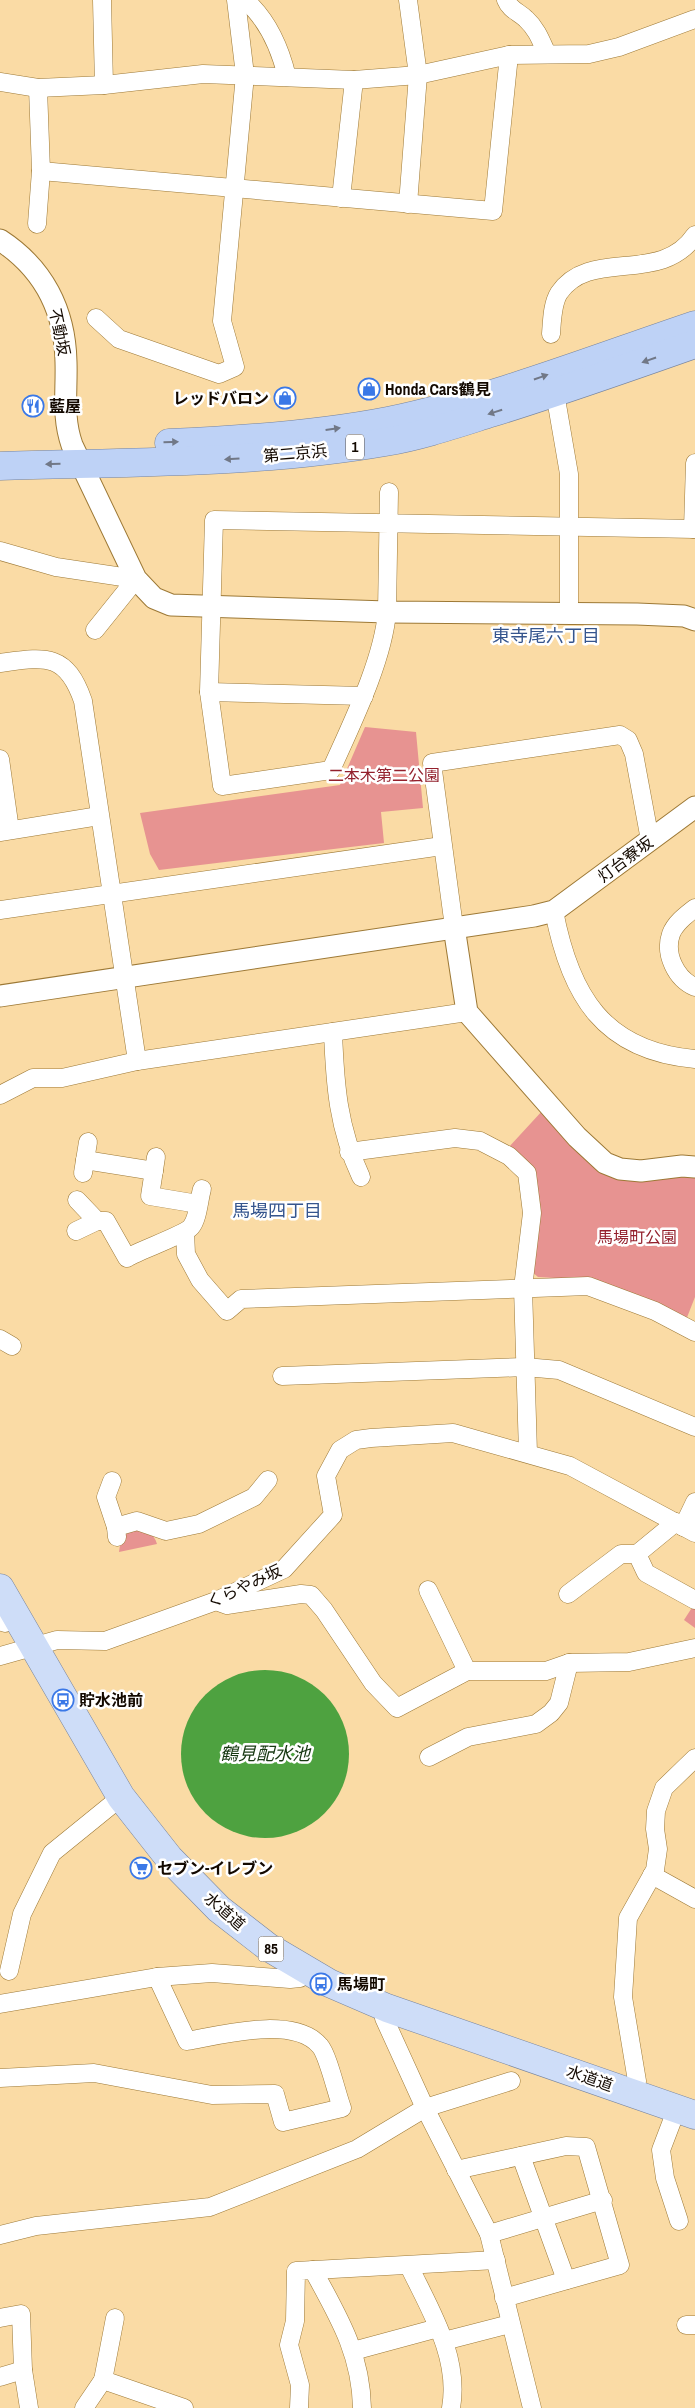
<svg xmlns="http://www.w3.org/2000/svg" width="695" height="2408" font-family="'Archivo Narrow','Noto Sans JP',sans-serif">
  <style>
    .green { fill: #e79391 }
    .water { fill: #4ea240 }
    .lines { fill: none; stroke-linecap: round; stroke-linejoin: round }
    .minor-casing { stroke: #9d7936; stroke-width: 19 }
    .tertiary-casing { stroke: #9d7936; stroke-width: 23 }
    .primary-casing { stroke: #77849e; stroke-width: 29 }
    .trunk-casing { stroke: #77849e; stroke-width: 29 }
    .minor { stroke: #fff; stroke-width: 18 }
    .tertiary { stroke: #fff; stroke-width: 21 }
    .primary { stroke: #ceddf8; stroke-width: 28 }
    .trunk { stroke: #bed2f6; stroke-width: 28 }
    .oneway { fill: #717887 }
    .labels { text-anchor: middle; stroke-width: 5; stroke-linejoin: round; paint-order: stroke }
    .shield { fill: #fff; stroke: #5a534c; stroke-width: 1 }
    .shield-label { font-size: 15px; font-weight: bold; fill: #130900 }
    .street-label { font-size: 16px; fill: #130900; stroke: #fff }
    .poi-label { font-size: 16px; font-weight: bold; fill: #130900; stroke: #fff; text-anchor: start }
    .park-label { font-size: 16px; fill: #93202c; stroke: #fff }
    .neighbourhood-label { font-size: 18px; fill: #35558e; stroke: #fff }
    .water-label { font-size: 18px; font-style: italic; fill: #173812; stroke: #fff }
  </style>
  <rect width="100%" height="100%" fill="#fadba5"/>
  <g class="green">
    <path d="M365 727 416 732 423 808 381 812 384 843 159 870 150 854 140 813 340 785Z"/>
    <path d="M543 1110 600 1167 695 1176V1297L686 1320 588 1280 538 1277 531 1271 537 1210 508 1148Z"/>
    <path d="M137 1528C148 1531 154 1534 157 1544L119 1552 122 1531Z"/>
    <path d="M693 1606 695 1607V1628L684 1620Z"/>
  </g>
  <circle class="water" cx="265" cy="1754" r="84"/>
  <g class="lines">
    <g class="minor-casing">
      <g id="minor">
        <path d="M102 0 104 85"/>
        <path d="M245 0C268 20 280 48 287 77"/>
        <path d="M506 0C510 10 519 12 526 19 537 29 541 41 547 54"/>
        <path d="M0 82 38 88 104 85 203 74 354 80 418 75 509 55 589 54 619 47 695 19"/>
        <path d="M41 171 493 211 509 55"/>
        <path d="M341 198 354 80"/>
        <path d="M408 204 418 75 408 0"/>
        <path d="M37 224 41 171 38 88"/>
        <path d="M96 318 119 339 219 374 235 367 222 321 245 75 236 0"/>
        <path d="M551 334C552 322 552 304 559 293 590 247 661 286 695 235"/>
        <path d="M555 393 569 474V613"/>
        <path d="M389 492 387 612C383 661 351 725 331 770L222 786 209 692 214 520 695 529"/>
        <path d="M693 529 695 463"/>
        <path d="M0 551 56 567 136 579 95 630"/>
        <path d="M0 663C45 657 66 652 83 701L137 1061"/>
        <path d="M209 692 364 696"/>
        <path d="M0 759 10 830"/>
        <path d="M0 832 99 816"/>
        <path d="M695 908C686 915 675 923 671 934 664 954 676 979 695 987"/>
        <path d="M0 910 442 846"/>
        <path d="M554 911C570 995 603 1051 695 1059"/>
        <path d="M454 927 432 763 620 735 628 740 634 754 650 840"/>
        <path d="M333 1032C335 1085 338 1128 361 1177"/>
        <path d="M0 1095 33 1078H62L137 1061 467 1012"/>
        <path d="M349 1152 455 1138 480 1141 509 1156 527 1173 532 1213 523 1288 528 1453"/>
        <path d="M156 1157 150 1196 198 1204"/>
        <path d="M85 1160 154 1171"/>
        <path d="M83 1173 88 1142"/>
        <path d="M77 1200 97 1221"/>
        <path d="M76 1231 97 1221H106L127 1258C140 1250 184 1235 191 1227 198 1219 199 1199 202 1189"/>
        <path d="M185 1232 186 1254 200 1280 227 1311 241 1299 588 1286 655 1311 695 1332"/>
        <path d="M0 1339 12 1346"/>
        <path d="M282 1376 525 1367 559 1370 695 1427"/>
        <path d="M112 1481 106 1497 116 1527"/>
        <path d="M683 1527 695 1502"/>
        <path d="M117 1537 116 1527 137 1521 166 1531 199 1524 254 1497 268 1480"/>
        <path d="M637 1554 646 1573 695 1600"/>
        <path d="M428 1590 467 1671"/>
        <path d="M568 1594 621 1554H637L676 1522"/>
        <path d="M216 1601 227 1605 301 1594 311 1595 324 1610 373 1683 397 1708 467 1671H546L569 1663 629 1662 695 1648"/>
        <path d="M0 1621 5 1623 16 1616"/>
        <path d="M0 1656 57 1640 105 1641 216 1601 284 1569 333 1515 326 1476 340 1450 356 1440 371 1438 453 1433 570 1466 695 1533"/>
        <path d="M429 1757 468 1737 536 1724 551 1713 559 1703 569 1663"/>
        <path d="M652 1875 695 1899"/>
        <path d="M9 1971 22 1914 52 1853 121 1797"/>
        <path d="M0 2004 157 1977 212 1973 290 1979 300 1978 306 1971"/>
        <path d="M387 2008 384 2018 425 2108 489 2234 532 2408"/>
        <path d="M0 2078 94 2073 212 2095 275 2094 283 2122 342 2108C337 2095 328 2055 320 2046 294 2015 221 2035 187 2041L157 1977"/>
        <path d="M633 2093 637 2081 623 1997 628 1918 655 1870 658 1849 655 1829 656 1811 664 1788 695 1758"/>
        <path d="M677 2108 661 2150 665 2178 679 2221"/>
        <path d="M521 2156 566 2280"/>
        <path d="M456 2170 566 2146 586 2147 620 2265 504 2298"/>
        <path d="M489 2234 603 2200"/>
        <path d="M0 2235 36 2226 210 2207 357 2149 425 2108 511 2081"/>
        <path d="M409 2266C430 2310 460 2357 451 2408"/>
        <path d="M313 2270C338 2316 361 2353 362 2408"/>
        <path d="M0 2318 21 2314 23 2370 29 2408"/>
        <path d="M686 2325H695"/>
        <path d="M444 2341 510 2324"/>
        <path d="M353 2351 438 2328"/>
        <path d="M0 2377 23 2370"/>
        <path d="M103 2380 115 2318"/>
        <path d="M84 2408 103 2380 184 2408"/>
        <path d="M299 2408 300 2385 289 2345 295 2321 296 2271 496 2260"/>
      </g>
    </g>
    <g class="tertiary-casing">
      <g id="tertiary">
        <path d="M0 240C43 268 65 310 66 362 67 392 62 416 72 445L136 579 154 598 171 605 387 612 637 614 684 616 695 620"/>
        <path d="M454 927 467 1012 577 1137 605 1163 620 1169 641 1171 682 1166 695 1167"/>
        <path d="M0 996 534 916 554 911 695 807"/>
      </g>
    </g>
    <g class="primary-casing">
      <path id="primary" d="M0 1588 121 1797 169 1858 219 1909 268 1947 329 1983 387 2008 695 2115"/>
    </g>
    <g class="trunk-casing">
      <g id="trunk">
        <path d="M169 443C242 440 316 435 388 421 493 399 594 359 695 325"/>
        <path d="M0 466C128 462 258 464 385 442 421 436 456 424 491 413 559 392 627 368 695 344"/>
      </g>
    </g>
    <use href="#minor" class="minor"/>
    <use href="#tertiary" class="tertiary"/>
    <use href="#primary" class="primary"/>
    <use href="#trunk" class="trunk"/>
  </g>
  <defs><path id="oneway-solid" d="M-6-.8H1V-3.2L6.5 0L1 3.2V.8H-6Z" transform="scale(1.25)"/></defs>
  <g class="oneway">
    <use href="#oneway-solid" transform="translate(649 360) rotate(161)"/>
    <use href="#oneway-solid" transform="translate(541 377) rotate(-19)"/>
    <use href="#oneway-solid" transform="translate(495 412) rotate(163)"/>
    <use href="#oneway-solid" transform="translate(333 429) rotate(-8)"/>
    <use href="#oneway-solid" transform="translate(171 442) rotate(-2)"/>
    <use href="#oneway-solid" transform="translate(232 459) rotate(176)"/>
    <use href="#oneway-solid" transform="translate(53 464) rotate(178)"/>
  </g>
  <defs>
    <g id="shop-ring" transform="scale(1.125)"><circle r="9.5" fill="#fff" stroke="#3a78e7" stroke-width="1.5"/><path d="M-5-2.5h2.3a2.7 3.5 0 0 1 5.4 0H5L5.5 6h-11ZM-1.5-2.5h3a1.5 2.3 0 0 0-3 0Z" fill="#3a78e7"/></g>
    <g id="restaurant-ring" transform="scale(1.125)"><circle r="9.5" fill="#fff" stroke="#3a78e7" stroke-width="1.5"/><path d="M-5-6h1v4h1v-4h1v4h1v-4h1v5L-1.5 .5V6h-2V.5L-5-1ZM5-6V6H3V1.5H1.5Q1.5-4 5-6Z" fill="#3a78e7"/></g>
    <g id="bus-ring" transform="scale(1.125)"><circle r="9.5" fill="#fff" stroke="#3a78e7" stroke-width="1.5"/><path d="M-5-6H5V4H4V6H2V4H-2V6H-4V4H-5ZM-3.5-4V0h7V-4ZM-3.5 1.2v1.5H-2V1.2ZM2 1.2v1.5H3.5V1.2Z" fill="#3a78e7"/></g>
    <g id="supermarket-ring" transform="scale(1.125)"><circle r="9.5" fill="#fff" stroke="#3a78e7" stroke-width="1.5"/><path d="M-6-5.5h2.5l.6 2H6L4.5 2H-2.5L-4.4-4H-6ZM-1.5 3.2a1.3 1.3 0 1 0 .1 0ZM3 3.2a1.3 1.3 0 1 0 .1 0Z" fill="#3a78e7"/></g>
  </defs>
  <g fill-rule="evenodd">
    <use href="#shop-ring" x="369" y="389"/>
    <use href="#shop-ring" x="285" y="398"/>
    <use href="#restaurant-ring" x="33" y="406"/>
    <use href="#bus-ring" x="63" y="1700"/>
    <use href="#supermarket-ring" x="141" y="1868"/>
    <use href="#bus-ring" x="321" y="1984"/>
  </g>
  <g class="labels">
    <g class="shield">
      <rect x="346" y="434.5" width="18" height="25" rx="4"/>
      <rect x="258.5" y="1936.5" width="25" height="25" rx="4"/>
    </g>
    <g class="shield-label">
      <text x="355" y="452">1</text>
      <text x="271" y="1954">85</text>
    </g>
    <g class="street-label">
      <text transform="translate(60 332) rotate(78)" y="6">不動坂</text>
      <text transform="translate(295 453) rotate(-5)" y="6">第二京浜</text>
      <text transform="translate(625 859) rotate(-37)" y="6">灯台寮坂</text>
      <text transform="translate(244 1586) rotate(-25)" y="6">くらやみ坂</text>
      <text transform="translate(225 1911) rotate(41)" y="6">水道道</text>
      <text transform="translate(590 2078) rotate(19)" y="6">水道道</text>
    </g>
    <g class="poi-label">
      <text x="385" y="395">Honda Cars鶴見</text>
      <text x="269" y="404" text-anchor="end">レッドバロン</text>
      <text x="49" y="412">藍屋</text>
      <text x="79" y="1706">貯水池前</text>
      <text x="157" y="1874">セブン-イレブン</text>
      <text x="337" y="1990">馬場町</text>
    </g>
    <g class="park-label">
      <text x="384" y="781">二本木第二公園</text>
      <text x="637" y="1243">馬場町公園</text>
    </g>
    <g class="neighbourhood-label">
      <text x="546" y="642">東寺尾六丁目</text>
      <text x="277" y="1217">馬場四丁目</text>
    </g>
    <g class="water-label">
      <text x="265" y="1760">鶴見配水池</text>
    </g>
  </g>
</svg>
